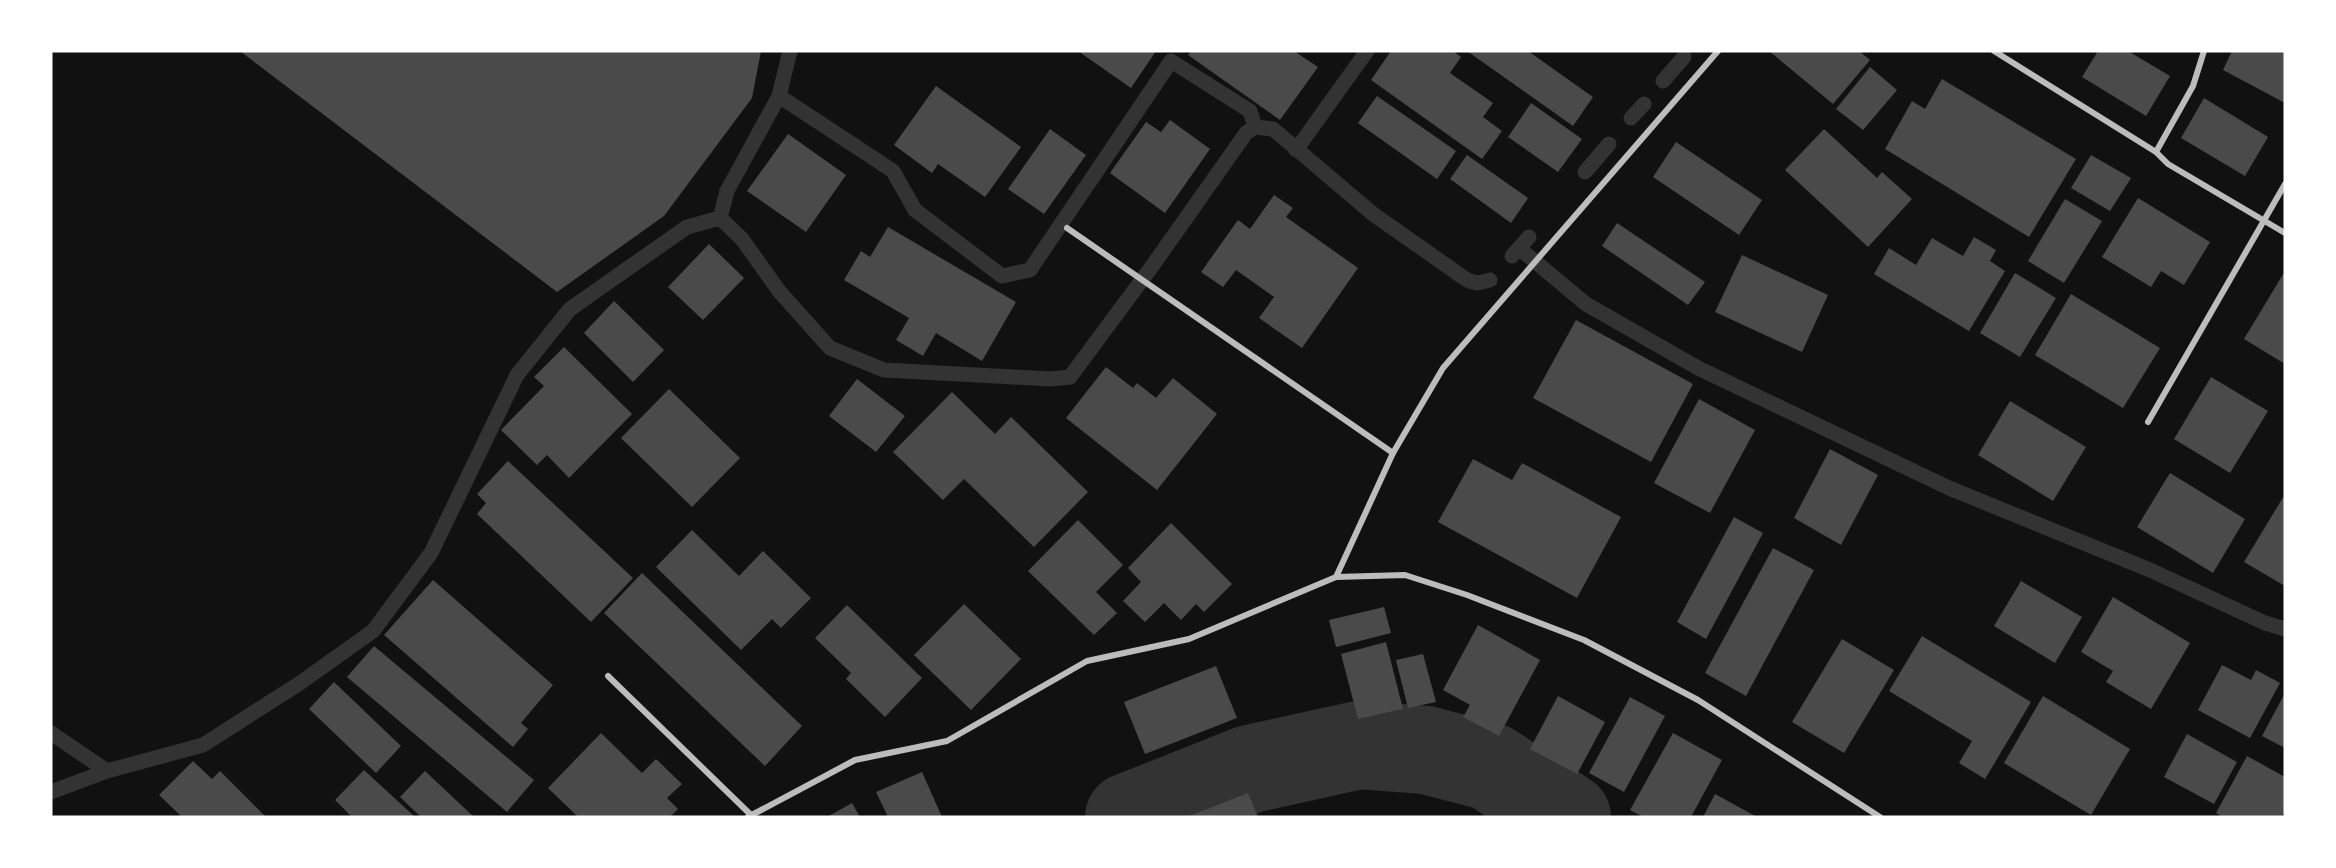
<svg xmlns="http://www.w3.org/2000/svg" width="2336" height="868" font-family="Signika,sans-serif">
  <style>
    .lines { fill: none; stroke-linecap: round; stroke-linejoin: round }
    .stream { stroke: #333; stroke-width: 15 }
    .river { stroke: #333; stroke-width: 88 }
    .building { fill: #4a4a4a }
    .minor { stroke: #bcbcbc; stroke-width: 6 }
  </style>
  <rect width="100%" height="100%" fill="#111"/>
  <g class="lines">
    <g class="stream">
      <path d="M1663 81 1684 57"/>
      <path d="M779 96 893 171 915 210 1002 276 1030 270 1171 61 1250 111 1255 127"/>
      <path d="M1631 118 1644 104"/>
      <path d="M1296 150 1367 51"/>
      <path d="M1585 172 1609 144"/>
      <path d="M720 218 742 239 779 291 830 348 884 370 1051 379 1070 377 1153 265 1246 133 1255 127 1273 129 1373 214 1467 280 1477 283 1490 280"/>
      <path d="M720 218 727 191 779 96 790 51"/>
      <path d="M1520 249 1586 304 1698 368 1949 488 2150 570 2265 623 2285 629"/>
      <path d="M1512 256 1529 237"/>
      <path d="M51 733 107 771"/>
      <path d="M51 792 107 771 203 745 300 683 373 631 431 553 517 375 570 309 687 227 720 218"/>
    </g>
    <path class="river" d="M1129 817 1250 769 1359 745 1426 750 1491 767 1567 817"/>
  </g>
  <g class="building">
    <path d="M240 51H761L752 98 664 216 557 292Z"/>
    <path d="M1078 51H1156L1131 88Z"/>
    <path d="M1191 51H1294L1318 67 1280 120 1188 55Z"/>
    <path d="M1391 51H1453L1461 57 1450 73 1493 103 1483 117 1502 131 1482 159 1371 80Z"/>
    <path d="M1467 51H1528L1593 97 1573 126Z"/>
    <path d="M1769 51H1859L1870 60 1833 104Z"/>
    <path d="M2098 51H2128L2170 76 2146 116 2082 77Z"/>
    <path d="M2232 51H2285V103L2223 70Z"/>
    <path d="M1870 67 1897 90 1863 130 1836 109Z"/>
    <path d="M1942 79 2076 159 2029 237 1885 149 1912 101 1925 109Z"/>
    <path d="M936 86 1021 147 985 197 938 164 932 173 894 145Z"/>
    <path d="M1377 96 1456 151 1437 179 1358 123Z"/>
    <path d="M2204 98 2268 137 2245 176 2181 138Z"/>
    <path d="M1531 103 1582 139 1558 172 1508 137Z"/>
    <path d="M1170 120 1210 149 1165 213 1110 173 1146 122 1161 132Z"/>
    <path d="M1050 129 1086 155 1044 214 1008 189Z"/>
    <path d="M1824 129 1877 178 1882 172 1912 199 1868 247 1785 170Z"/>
    <path d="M788 134 846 175 806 232 747 191Z"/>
    <path d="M1676 142 1762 200 1739 235 1653 177Z"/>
    <path d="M1467 155 1528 198 1511 223 1450 179Z"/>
    <path d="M2091 155 2131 178 2110 211 2071 188Z"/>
    <path d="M1274 195 1293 208 1286 217 1358 268 1302 348 1259 318 1274 297 1236 270 1223 287 1201 272 1238 220 1250 229Z"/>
    <path d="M2138 198 2210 242 2184 285 2161 271 2151 287 2102 257Z"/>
    <path d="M2065 199 2102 221 2064 283 2028 261Z"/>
    <path d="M1617 223 1705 282 1688 305 1602 246Z"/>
    <path d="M888 227 1016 302 982 361 936 333 923 356 896 340 909 318 844 280 861 251 870 257Z"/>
    <path d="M1974 237 1996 250 1990 261 2005 271 1969 331 1874 274 1889 248 1916 265 1932 238 1963 256Z"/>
    <path d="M709 244 744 278 703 320 668 287Z"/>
    <path d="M1742 255 1828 295 1802 352 1715 312Z"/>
    <path d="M2285 271V364L2244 339Z"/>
    <path d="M2015 273 2056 298 2020 357 1980 333Z"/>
    <path d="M2071 294 2160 348 2123 408 2035 355Z"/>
    <path d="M614 301 664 350 633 382 584 333Z"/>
    <path d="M1576 320 1693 384 1651 462 1533 398Z"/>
    <path d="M564 347 632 414 569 478 547 455 537 465 501 430 544 386 534 377Z"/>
    <path d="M1106 367 1133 388 1137 383 1156 398 1173 378 1217 414 1157 490 1066 418Z"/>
    <path d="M2211 377 2268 411 2230 473 2174 439Z"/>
    <path d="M857 379 905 416 876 452 829 416Z"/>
    <path d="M669 389 740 458 692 507 621 438Z"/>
    <path d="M952 392 995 434 1011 417 1088 492 1034 547 964 479 943 500 893 452Z"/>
    <path d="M1699 399 1755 430 1710 513 1654 483Z"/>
    <path d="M2010 401 2086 447 2053 501 1978 455Z"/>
    <path d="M1830 449 1878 475 1841 545 1794 518Z"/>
    <path d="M1473 459 1512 480 1522 463 1621 517 1577 598 1438 522Z"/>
    <path d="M508 461 633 578 591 622 477 514 486 503 477 494Z"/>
    <path d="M2170 473 2245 519 2213 573 2137 527Z"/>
    <path d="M2285 494V586L2244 562Z"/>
    <path d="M1734 517 1763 533 1706 639 1677 622Z"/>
    <path d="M1078 520 1123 565 1096 592 1117 613 1094 635 1028 571Z"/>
    <path d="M1171 523 1232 584 1204 612 1196 604 1181 620 1164 603 1145 622 1123 601 1141 582 1128 568Z"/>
    <path d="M692 530 739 576 763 551 811 598 781 628 772 619 741 650 656 567Z"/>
    <path d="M1773 548 1814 570 1746 696 1705 673Z"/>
    <path d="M642 573 802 726 765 766 604 613Z"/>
    <path d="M433 580 553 685 521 723 528 729 513 747 384 635Z"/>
    <path d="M2021 581 2082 617 2055 663 1994 626Z"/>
    <path d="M2113 597 2190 643 2151 709 2106 682 2113 671 2081 652Z"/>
    <path d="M964 604 1021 659 971 710 914 655Z"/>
    <path d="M847 605 922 678 885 717 846 679 851 673 815 638Z"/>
    <path d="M1384 607 1391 633 1336 647 1329 620Z"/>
    <path d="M1478 625 1540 660 1499 736 1463 717 1470 705 1443 690Z"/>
    <path d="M1922 636 2031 702 1985 779 1959 763 1972 741 1889 691Z"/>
    <path d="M1842 639 1894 670 1844 753 1792 722Z"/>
    <path d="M1386 642 1403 709 1358 719 1341 654Z"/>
    <path d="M374 646 534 780 507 812 347 677Z"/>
    <path d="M1423 654 1436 702 1408 708 1396 660Z"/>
    <path d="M2222 665 2251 680 2256 670 2280 683 2250 738 2198 710Z"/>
    <path d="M1216 666 1237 718 1145 754 1124 702Z"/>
    <path d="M334 682 401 746 376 773 309 709Z"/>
    <path d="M2285 693V748L2262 736Z"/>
    <path d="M1558 696 1605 722 1577 774 1530 749Z"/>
    <path d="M2043 696 2130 749 2091 815 2004 763Z"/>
    <path d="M1630 697 1665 716 1624 792 1589 773Z"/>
    <path d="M601 733 642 773 656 759 682 784 667 798 678 809 670 817H578L548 788Z"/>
    <path d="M1673 733 1722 760 1691 817H1643L1630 810Z"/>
    <path d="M2187 734 2237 762 2214 804 2164 777Z"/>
    <path d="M2247 756 2285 777V811L2282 817H2223L2216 813Z"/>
    <path d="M193 761 212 779 220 771 266 817H182L159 795Z"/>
    <path d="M364 770 415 817H352L335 800Z"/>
    <path d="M425 771 474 817H421L400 797Z"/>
    <path d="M922 772 942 817H888L876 792Z"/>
    <path d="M1248 793 1258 817H1187Z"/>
    <path d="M1715 794 1757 817H1703Z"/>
    <path d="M852 803 860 817H827Z"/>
  </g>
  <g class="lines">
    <g class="minor">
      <path d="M1994 51 2156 152 2168 164 2285 233"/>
      <path d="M2156 152 2193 86 2204 51"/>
      <path d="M1067 228 1393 453"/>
      <path d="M2148 422 2285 184"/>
      <path d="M1336 577 1405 575 1467 595 1584 640 1698 700 1880 817"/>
      <path d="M608 676 751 815"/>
      <path d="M748 817 855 760 947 741 1087 661 1189 639 1336 577 1393 453 1443 368 1718 51"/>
    </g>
  </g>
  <rect width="2336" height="868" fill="none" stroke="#ffffff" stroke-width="105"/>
</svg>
